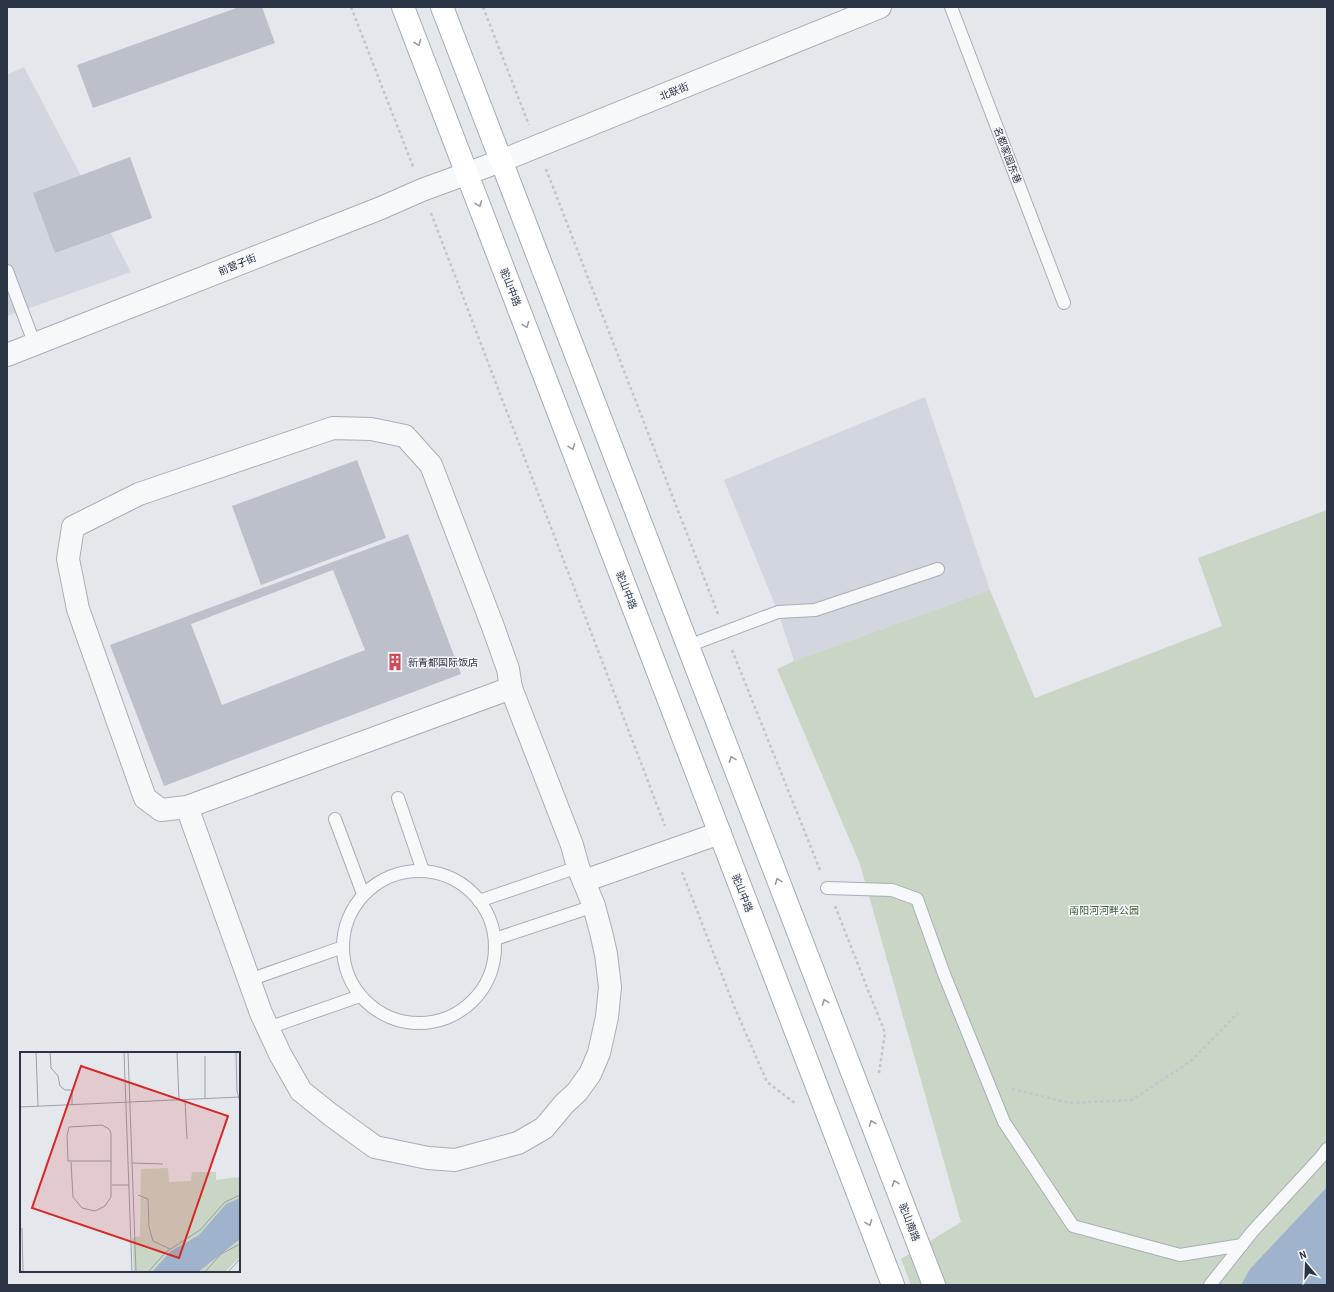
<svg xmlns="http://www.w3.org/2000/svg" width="1334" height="1292" font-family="'Archivo Narrow','Noto Sans SC',sans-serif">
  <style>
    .built { fill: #d2d6de }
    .green { fill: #c9d6c5 }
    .water { fill: #9fb4cc }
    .building { fill: #bbc0ca; fill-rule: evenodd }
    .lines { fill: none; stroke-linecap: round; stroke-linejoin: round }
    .service-casing { stroke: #a9aeb7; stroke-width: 14 }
    .minor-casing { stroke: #a9aeb7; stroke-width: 24 }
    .tertiary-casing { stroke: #a9aeb7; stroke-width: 24 }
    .primary-casing { stroke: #a3abb8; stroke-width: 24 }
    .path { stroke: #c2c5cb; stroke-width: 2.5; stroke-dasharray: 3 3; stroke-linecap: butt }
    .service { stroke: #f7f8fa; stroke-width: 12 }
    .minor { stroke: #f7f8fa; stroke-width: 22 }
    .tertiary { stroke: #f7f8fa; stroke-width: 22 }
    .primary { stroke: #fff; stroke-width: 22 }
    .oneway { stroke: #959aa2 }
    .labels { text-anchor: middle; stroke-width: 3; stroke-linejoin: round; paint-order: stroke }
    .street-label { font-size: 10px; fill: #2b3445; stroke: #f4f6f9 }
    .poi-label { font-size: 10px; fill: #2b3445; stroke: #f4f6f9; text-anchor: start }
    .park-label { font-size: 10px; fill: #3f6138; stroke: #f4f6f9 }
    .inset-road { fill: none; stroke: #9a9fa9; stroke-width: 1 }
    .view { fill: #d62828; fill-opacity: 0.15; stroke: #d62828; stroke-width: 2 }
    .inset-edge { fill: none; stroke: #2b3445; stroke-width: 2 }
  </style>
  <rect width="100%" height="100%" fill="#e4e7ec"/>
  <g class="built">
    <path d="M24 67 131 272 7 316V75Z"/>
    <path d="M925 397 990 590 794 661 778 612 724 480Z"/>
  </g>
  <path class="green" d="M1327 510V1285H911L901 1259 961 1222 860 864 777 669 794 661 990 590 1035 698 1222 626 1198 558Z"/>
  <path class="water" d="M1327 1187V1285H1241L1250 1269Z"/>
  <g class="building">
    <path d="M239 7H262L275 43 93 108 77 65Z"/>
    <path d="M130 157 152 218 55 253 33 193Z"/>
    <path d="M357 460 386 538 261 585 232 506Z"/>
    <path d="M408 534 461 674 164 786 110 645ZM333 570 365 650 222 705 191 624Z"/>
  </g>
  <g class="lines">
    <g class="service-casing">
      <g id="service">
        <path d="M951 7 1064 303"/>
        <path d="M7 271 35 345"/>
        <path d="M688 646 778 612 815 610 938 569"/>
        <path d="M398 798 423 871"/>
        <path d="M335 819 363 894"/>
        <circle cx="419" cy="947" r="76"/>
        <path d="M827 888 892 890 917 899 944 974 1004 1122 1073 1226 1180 1255 1242 1245"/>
        <path d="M479 901 578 867"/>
        <path d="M495 939 594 906"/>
        <path d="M249 980 343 947"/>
        <path d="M268 1028 360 996"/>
        <path d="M1210 1285 1252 1232 1321 1157 1327 1149"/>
      </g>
    </g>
    <g class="minor-casing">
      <g id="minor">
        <path d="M333 428 371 429 405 436 431 465 492 624 508 669 511 688 187 807 161 810 145 798 78 609 68 559 73 527 139 494Z"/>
        <path d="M187 807 261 1013 280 1054 301 1091 331 1115 375 1147 428 1158 455 1160 518 1143 544 1128 564 1104 577 1092 590 1074 599 1053 607 1017 610 987 606 954 601 932 594 906 578 867 572 845 511 688"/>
        <path d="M584 881 720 833"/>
      </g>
    </g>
    <g class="tertiary-casing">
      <path id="tertiary" d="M7 355 381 208 422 190 501 161 880 7"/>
    </g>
    <g class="primary-casing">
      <g id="primary">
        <path d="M403 7 893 1285"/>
        <path d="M442 7 934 1285"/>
      </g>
    </g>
    <g class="path">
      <path d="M351 7 414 169"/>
      <path d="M483 7 529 125"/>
      <path d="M546 169 718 614"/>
      <path d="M431 213 665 826"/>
      <path d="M732 650 820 870"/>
      <path d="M682 872 734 1006 767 1082 796 1104"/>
      <path d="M835 906 885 1033 879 1073"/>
      <path d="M1012 1089 1070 1103 1132 1100 1191 1061 1238 1013"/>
    </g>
    <use href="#service" class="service"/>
    <use href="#minor" class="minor"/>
    <use href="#tertiary" class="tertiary"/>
    <use href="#primary" class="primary"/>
  </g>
  <defs><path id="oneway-chevron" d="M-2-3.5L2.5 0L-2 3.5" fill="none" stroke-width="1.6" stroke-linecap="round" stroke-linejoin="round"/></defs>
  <g class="oneway">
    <use href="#oneway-chevron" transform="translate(418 43) rotate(69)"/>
    <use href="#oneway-chevron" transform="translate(479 204) rotate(69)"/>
    <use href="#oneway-chevron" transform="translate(526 325) rotate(69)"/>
    <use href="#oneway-chevron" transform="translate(572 447) rotate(69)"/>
    <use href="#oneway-chevron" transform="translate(732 759) rotate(-111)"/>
    <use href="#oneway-chevron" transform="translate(778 881) rotate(-111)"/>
    <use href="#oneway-chevron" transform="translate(825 1002) rotate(-111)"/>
    <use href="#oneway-chevron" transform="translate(872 1123) rotate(-111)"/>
    <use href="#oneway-chevron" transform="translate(895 1183) rotate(-111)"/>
    <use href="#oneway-chevron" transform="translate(869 1223) rotate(69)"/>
  </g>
  <defs>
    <g id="building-bare" transform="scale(1.38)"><path d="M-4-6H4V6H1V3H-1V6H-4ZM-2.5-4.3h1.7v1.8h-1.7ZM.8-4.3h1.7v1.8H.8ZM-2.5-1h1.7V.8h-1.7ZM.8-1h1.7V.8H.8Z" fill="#d1495b" stroke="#f4f6f9" stroke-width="2.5" paint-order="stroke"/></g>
  </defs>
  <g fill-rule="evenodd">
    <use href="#building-bare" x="395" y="662"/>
  </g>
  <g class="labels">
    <g class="street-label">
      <text transform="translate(674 91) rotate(-22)" y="4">北联街</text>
      <text transform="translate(1008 155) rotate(69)" y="4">名都家园东巷</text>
      <text transform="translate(237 264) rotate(-22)" y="4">前营子街</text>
      <text transform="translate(511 287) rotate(69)" y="4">驼山中路</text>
      <text transform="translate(627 590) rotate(69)" y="4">驼山中路</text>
      <text transform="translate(743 893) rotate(69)" y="4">驼山中路</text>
      <text transform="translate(910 1222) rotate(69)" y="4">驼山南路</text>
    </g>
    <g class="poi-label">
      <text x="408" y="666">新青都国际饭店</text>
    </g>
    <g class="park-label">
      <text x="1104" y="914">南阳河河畔公园</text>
    </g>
  </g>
  <g transform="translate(20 1052)">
    <rect width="220" height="220" fill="#e4e7ec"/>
    <path d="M148 116 149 130 171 129 172 120H196V128L220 125V205L205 220H114L112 186 120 184 121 117Z" fill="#c9d6c5"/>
    <path d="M220 146V187L178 220H132L150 200 179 183 206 152Z" fill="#9fb4cc"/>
    <path class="inset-road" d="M16 0 18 54M30 0 31 16 38 24 40 34 45 38H52V53M104 0 112 220M108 0 116 220M157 0 159 48M216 0 217 39 220 50M185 4V46M165 48 167 87M0 55 220 45M82 73 89 77 91 81V109H48L47 84 49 75ZM51 110 53 145 62 156 75 159 85 154 91 145V109M112 111 143 112M92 133H109M118 143 128 147 129 175 133 189 150 197M2 176 3 220M128 220 146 200 180 178 205 150 220 143M185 220 201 202 220 192M208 220 220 207"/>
    <path class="view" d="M61 14 208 64 159 206 12 156Z"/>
    <rect width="220" height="220" class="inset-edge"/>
  </g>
  <rect width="1334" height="1292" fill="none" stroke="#2b3445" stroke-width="16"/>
  <g transform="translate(1306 1264) rotate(341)" stroke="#f4f6f9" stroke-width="3" paint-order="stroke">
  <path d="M0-3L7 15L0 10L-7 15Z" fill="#2b3445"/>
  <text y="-6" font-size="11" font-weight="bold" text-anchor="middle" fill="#2b3445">N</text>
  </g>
</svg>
